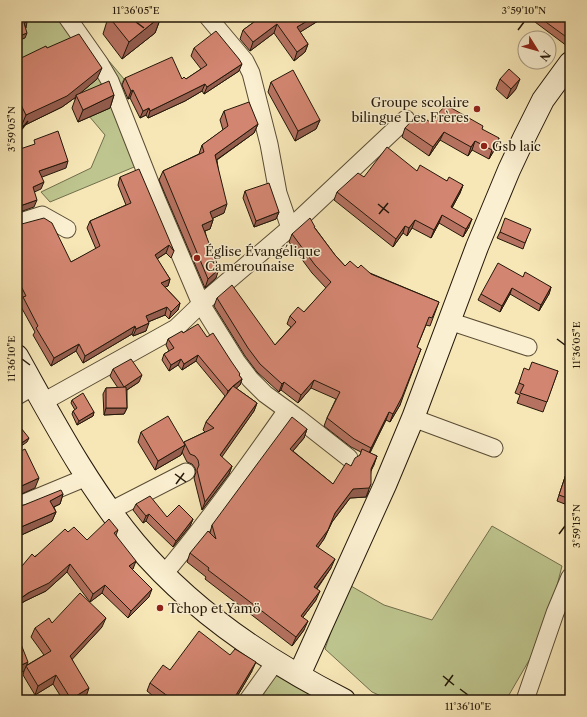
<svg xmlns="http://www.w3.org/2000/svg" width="587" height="717" font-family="'Libre Caslon Text',serif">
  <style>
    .green { fill: #bec58e; stroke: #716e4c }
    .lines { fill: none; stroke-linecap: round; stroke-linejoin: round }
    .street-casing { stroke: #594c34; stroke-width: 19 }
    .secondary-casing { stroke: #241809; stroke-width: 24 }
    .street { stroke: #faefd0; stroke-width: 17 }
    .secondary { stroke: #faefd0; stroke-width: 22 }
    .wall { fill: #b57260; stroke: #241809 }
    .shaded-wall { fill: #935d4e; stroke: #241809 }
    .building { fill: #d28570; stroke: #241809 }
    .ticks { fill: none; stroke: #241809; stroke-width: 1.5 }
    .poi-dot { fill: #8f2418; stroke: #faefd0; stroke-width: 1.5 }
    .labels { text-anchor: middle; stroke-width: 3; stroke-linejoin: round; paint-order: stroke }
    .poi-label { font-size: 13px; fill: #241809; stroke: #faefd0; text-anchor: start }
    .neatline { fill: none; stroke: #241809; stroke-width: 1.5 }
    .ticks-label { font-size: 10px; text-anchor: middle; fill: #241809 }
  </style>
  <rect width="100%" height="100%" fill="#f7e7b7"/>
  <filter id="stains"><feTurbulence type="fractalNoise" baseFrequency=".005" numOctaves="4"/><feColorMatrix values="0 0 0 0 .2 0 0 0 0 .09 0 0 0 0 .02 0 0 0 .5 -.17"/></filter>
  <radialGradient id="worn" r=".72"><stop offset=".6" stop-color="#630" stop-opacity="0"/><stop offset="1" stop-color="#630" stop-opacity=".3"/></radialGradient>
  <g class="green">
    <path d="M17 17H75L88 36 124 79 111 104 139 165 50 202 41 192 91 168 105 135 67 90 17 126Z"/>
    <path d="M492 526 562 566 545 633 506 700H390L372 692 325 649 339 608 351 586 384 605 432 620Z"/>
    <path d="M278 671 331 700H260Z"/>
  </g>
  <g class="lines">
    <g class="street-casing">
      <g id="street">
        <path d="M67 17 100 64 110 81 156 198 201 304 237 362 250 379 265 394 298 418 349 458"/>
        <path d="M208 17 245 61 251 73 269 144 278 193 290 228"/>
        <path d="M17 223 42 215 67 229"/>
        <path d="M449 321 528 347"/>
        <path d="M17 396 34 386"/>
        <path d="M43 402 176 328 201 304 290 228 406 119"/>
        <path d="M413 418 494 448"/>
        <path d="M17 506 87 477"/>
        <path d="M110 511 186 472"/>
        <path d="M164 574C208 522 248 466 287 410"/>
        <path d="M248 700 276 661"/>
        <path d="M525 700 555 613 570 577"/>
      </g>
    </g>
    <g class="secondary-casing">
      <g id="secondary">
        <path d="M17 356C53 420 88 487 135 543 191 610 267 661 344 700"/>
        <path d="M299 675 385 485 413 418 477 247 509 170 524 138 543 100 570 63"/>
      </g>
    </g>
    <use href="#street" class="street"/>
    <use href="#secondary" class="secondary"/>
  </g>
  <g class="wall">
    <path d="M104 17H161L155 33 122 59 103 34 107 21Z"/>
    <path d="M261 17H320L318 21 300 32 308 44 305 52 294 61 274 33 250 51 240 39 243 30Z"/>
    <path d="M537 17H564L570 42 567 46 535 22Z"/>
    <path d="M194 48 239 71 204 94 202 91 185 101 148 118 146 115 140 118 130 98 128 99 122 85 125 78 182 79H186L201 69 191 56Z"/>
    <path d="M17 60 97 79 79 94 114 95 110 108 78 122 72 108 76 97 62 107 21 127 17 117Z"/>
    <path d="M500 79 516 89 507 99 496 89Z"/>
    <path d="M271 82 320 120 316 129 295 141 268 92Z"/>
    <path d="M224 111 258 124 254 133 217 160 224 213 213 218V220L210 229 205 231 216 278 205 288 159 180 163 171 199 154 202 145 223 130 220 120Z"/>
    <path d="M430 122 482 129 496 147 489 159 472 150 468 156 440 140 429 156 402 137 405 128Z"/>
    <path d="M417 171 447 181 463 185 460 193 452 208 469 227 463 237 439 223 431 238 412 228 407 236 403 233 393 247 334 200 337 192 364 177Z"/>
    <path d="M120 177 174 251 171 258 166 253 157 259 170 279 168 286 165 287 180 303 178 310 169 319 165 315 148 322 146 331 133 336 132 334 83 363 76 351 51 366 33 335 35 332 20 305 21 300 17 291V225L71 262 96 249 87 228 90 221 126 205 118 185Z"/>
    <path d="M245 191 279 212 276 219 254 227 243 198Z"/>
    <path d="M315 228 335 255 345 266 358 268 439 302 430 326 426 325 417 347 400 405 390 422 386 420 370 453 377 456 371 471 368 493 366 497 350 498 332 522 324 539 318 547 331 568 317 589 316 600 303 617 304 630 292 646 205 579 206 577 187 562 190 553 210 533 212 525 307 429 304 438 293 451 333 484 351 466 360 455 361 452 351 447 324 426 327 418 336 399 311 388 298 403 281 390 279 392 257 372 245 356 214 306 217 298 275 345 291 327 287 324 290 316 304 312 326 288 312 273 289 242 292 234Z"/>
    <path d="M500 232 528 235 523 249 497 238Z"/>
    <path d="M523 277 551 287 549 294 539 311 510 294 500 312 478 300 481 294Z"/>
    <path d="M183 333 207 337 242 379 240 385 236 388 257 403 254 411 221 457 232 466 229 474 202 510 194 478 196 472 195 468 192 464 187 462 182 452 181 455 155 470 138 442 141 432 184 443V442L205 432 203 430 206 422 225 396 196 361 182 370 178 365 169 371 162 360 164 354 169 351 166 345 168 339Z"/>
    <path d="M113 369 139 382 127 390V408L124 414 104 415 103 394 106 388H118L110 376Z"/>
    <path d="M529 370 558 371 543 412 517 403 520 395 515 393 521 378Z"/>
    <path d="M72 400 94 412 93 416 77 425 72 414 73 411 75 410 71 403Z"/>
    <path d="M568 468 570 469V506L557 501Z"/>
    <path d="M63 494 60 504 54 507 56 512 52 521 17 537V505L19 506 24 505Z"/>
    <path d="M136 504 167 517 193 519 190 526 173 547 146 521 143 523 133 510Z"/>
    <path d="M118 530 116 535 133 569H132L149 597 128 618 102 593 90 602 67 572 46 591 25 601 17 606V557L22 566 68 532 87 540Z"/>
    <path d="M52 623 102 627 72 659 86 697 81 700H63L53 684 35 695 23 675 24 671 17 674V634L27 665 44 655 31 637 35 628Z"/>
    <path d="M230 655 252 671 235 700H158L147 691 150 683 170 670Z"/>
  </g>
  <g class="shaded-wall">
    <path d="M160 17H161L155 33 122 59 129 42Z"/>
    <path d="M314 17H320L318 21 294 36 297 27Z"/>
    <path d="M27 22 26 28 24 23Z"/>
    <path d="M277 24 274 33 250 51 253 42Z"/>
    <path d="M27 33 25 38 17 41V37Z"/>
    <path d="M569 39H570V42L567 46Z"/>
    <path d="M308 44 305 52 294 61 297 52Z"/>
    <path d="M242 64 239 71 204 94 207 87Z"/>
    <path d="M102 68 97 79 77 96 76 95V97L62 107 21 127 26 115Z"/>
    <path d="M520 79 516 89 507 99 511 89Z"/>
    <path d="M205 84 202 91 185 101 148 118 150 111Z"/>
    <path d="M133 90 130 98 128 99 131 91Z"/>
    <path d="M114 95 110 108 78 122 83 110Z"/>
    <path d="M149 108 146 115 140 118 143 111Z"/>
    <path d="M320 120 316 129 295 141 298 131Z"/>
    <path d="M258 124 254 133 212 163 215 155Z"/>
    <path d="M444 132 440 140 429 156 433 147Z"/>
    <path d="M499 138 496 147 489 159 492 150Z"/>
    <path d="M475 141 472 150 468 156 471 147Z"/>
    <path d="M68 161 66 168 37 179 39 171Z"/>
    <path d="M44 182 41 189 30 194 33 187Z"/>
    <path d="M463 185 460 193 448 215 451 207Z"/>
    <path d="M37 200 34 207 17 213V207Z"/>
    <path d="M227 204 224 213 207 221 210 212Z"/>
    <path d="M279 212 276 219 254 227 256 221Z"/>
    <path d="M442 215 439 223 431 238 434 230Z"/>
    <path d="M472 219 469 227 463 237 466 229Z"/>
    <path d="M213 220 210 229 199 233 202 225Z"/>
    <path d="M415 220 412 228 407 236 409 228Z"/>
    <path d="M405 226 403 233 393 247 396 239Z"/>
    <path d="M169 245 166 253 152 262 155 255Z"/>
    <path d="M219 269 216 278 205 288 208 279Z"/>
    <path d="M170 279 168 286 158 290 161 283Z"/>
    <path d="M551 287 549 294 539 311 541 305Z"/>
    <path d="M512 288 510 294 500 312 502 306Z"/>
    <path d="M180 303 178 310 169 319 171 312Z"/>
    <path d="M167 307 165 315 143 324 146 316Z"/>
    <path d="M149 323 146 331 133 336 136 329Z"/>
    <path d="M135 326 132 334 83 363 85 356Z"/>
    <path d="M79 344 76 351 51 366 54 358Z"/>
    <path d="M421 349 400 405 390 422 393 414Z"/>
    <path d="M198 355 196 361 182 370 184 364Z"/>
    <path d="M181 359 178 365 169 371 171 365Z"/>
    <path d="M142 375 139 382 122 393 124 387Z"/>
    <path d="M242 379 240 385 226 397 228 391Z"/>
    <path d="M314 380 311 388 298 403 301 395Z"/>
    <path d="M284 382 281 390 279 392 282 384Z"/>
    <path d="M257 403 254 411 217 464 220 455Z"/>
    <path d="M106 408H127L124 414 104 415Z"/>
    <path d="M94 412 93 416 77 425 79 421Z"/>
    <path d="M389 412 386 420 368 456 371 448Z"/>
    <path d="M307 429 304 438 287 458 290 449Z"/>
    <path d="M29 438 27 442 17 449V446Z"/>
    <path d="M185 445 181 455 155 470 158 461Z"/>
    <path d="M377 456 374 465 367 478 371 469Z"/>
    <path d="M232 466 229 474 202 510 205 502Z"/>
    <path d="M39 478 35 488 17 496V488Z"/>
    <path d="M371 484 366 497 350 498 332 522 324 539 313 555 316 546 335 513 353 489Z"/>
    <path d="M63 494 60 504 47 510 50 501Z"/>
    <path d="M56 512 52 521 17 537 21 527Z"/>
    <path d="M149 514 146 521 143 523 146 516Z"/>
    <path d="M193 519 190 526 173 547 176 541Z"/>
    <path d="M335 559 331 568 311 596 314 587Z"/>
    <path d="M136 561 133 569 126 574 129 566Z"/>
    <path d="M70 564 67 572 46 591 25 601 17 606V601Z"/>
    <path d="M105 585 102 593 90 602 93 594Z"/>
    <path d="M152 589 149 597 128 618 131 611Z"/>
    <path d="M320 591 316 600 297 625 301 616Z"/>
    <path d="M106 618 102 627 67 665 70 656Z"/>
    <path d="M308 621 304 630 292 646 296 637Z"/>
    <path d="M28 662 24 671 17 674V667Z"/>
    <path d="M256 662 252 671 235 700H233Z"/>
    <path d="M56 675 53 684 35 695 38 686Z"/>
    <path d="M89 688 86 697 81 700H71V699Z"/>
  </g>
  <g class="building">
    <path d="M17 17H25L27 22 24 23 27 33 17 37 18 38H17Z"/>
    <path d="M109 17H160L129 42Z"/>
    <path d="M261 17H314L297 27 308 44 297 52 277 24 253 42 243 30Z"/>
    <path d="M539 17H564L570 22V39H569Z"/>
    <path d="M216 31 239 59 242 64 207 87 205 84 187 93 150 111 149 108 143 111 133 90 131 91 125 78 172 57 182 79 184 77 186 79 207 65 194 48Z"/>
    <path d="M79 34 102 68 67 96 26 115 17 97V60L46 46 47 48Z"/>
    <path d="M509 69 520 79 511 89 500 79Z"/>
    <path d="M293 70 320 120 298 131 271 82Z"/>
    <path d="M109 81 114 95 83 110 76 95Z"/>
    <path d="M249 102 258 124 215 155 227 204 210 212 213 220 202 225 219 269 208 279 163 171 204 152 202 145 228 126 224 111Z"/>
    <path d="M446 105 483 126 482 129 499 138 492 150 475 141 471 147 444 132 433 147 405 128 418 114 430 122Z"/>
    <path d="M58 131 68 161 39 171 44 182 33 187 37 200 17 207V150L35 144 34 140Z"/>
    <path d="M387 147 417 171 420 165 447 181 449 177 463 185 451 207 472 219 466 229 442 215 434 230 415 220 409 228 405 226 396 239 337 192 358 173 364 177Z"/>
    <path d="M139 169 174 251 169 245 155 255 170 279 161 283 180 303 171 312 167 307 146 316 149 323 136 329 135 326 85 356 79 344 54 358 36 328 38 326 23 297 26 296 17 278V225H18L44 218 52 223 71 262 100 246 90 221 131 203 120 177Z"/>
    <path d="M269 183 279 212 256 221 245 191Z"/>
    <path d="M310 218 315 227H314L335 255 345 266 350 261 358 268 361 265 371 274 439 302 432 318 429 317 417 347 421 349 402 397 393 414 389 412 371 448 354 439 327 418 340 392 314 380 301 395 284 382 282 384 260 364 248 348 217 298 232 285 275 345 296 322 290 316 298 307 304 312 331 282 315 265 292 234Z"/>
    <path d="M505 218 531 229 525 243 500 232Z"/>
    <path d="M498 263 523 277 525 272 551 287 541 305 512 288 502 306 481 294Z"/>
    <path d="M198 324 207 337 213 333 231 361 240 374 239 375 242 379 233 386 228 391 198 355 184 364 181 359 171 365 164 354 174 348 168 339 182 331 183 333Z"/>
    <path d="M131 359 142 375 124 387 113 369Z"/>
    <path d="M532 362 558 371 547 402 520 393 524 385 519 383 524 368 529 370Z"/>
    <path d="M233 386 257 403 220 455 232 466 205 502 197 470 199 465 198 460 195 456 190 454 184 442 214 428 206 422Z"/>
    <path d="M126 387 127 408H106V388Z"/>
    <path d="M83 393 94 412 79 421 73 411 77 408 72 400Z"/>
    <path d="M168 416 185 445 158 461 141 432Z"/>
    <path d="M292 417 307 429 290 449 333 484 346 463 351 466 355 458 360 455 362 449 377 456 371 469V484L369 488 353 489 335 513 328 530 316 546 335 559 314 587 320 591 301 616 308 621 296 637 208 570 209 568 190 553 208 531 216 539 212 525Z"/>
    <path d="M21 428 29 438 17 446V430Z"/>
    <path d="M25 449 39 478 17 488V453Z"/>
    <path d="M568 468 570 469V499L559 495Z"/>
    <path d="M61 490 63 494 50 501 56 512 21 527 17 518V505L19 506 24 505Z"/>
    <path d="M150 496 167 517 179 505 193 519 176 541 149 514 146 516 136 504Z"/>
    <path d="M109 519 118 530 114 533 136 561 129 566 152 589 131 611 105 585 93 594 70 564 49 583 28 593 17 601V557L22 566 32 554 35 557 65 529 68 532 74 527 87 540Z"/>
    <path d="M80 593 106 618 70 656 89 688 71 699 56 675 38 686 26 666 51 651 35 628 49 618 52 623Z"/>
    <path d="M199 631 230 655 235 649 256 662 233 700H173L150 683 163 665 170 670Z"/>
    <path d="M17 634 28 662 17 667Z"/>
    <path d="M537 697 546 700H534Z"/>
  </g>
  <path class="ticks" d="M136 22 144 28M518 30 524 22M22 129 28 121M378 204 389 213M379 214 388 203M557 339 565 345M22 359 30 365M175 474 186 482M176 484 184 473M559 534 565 526M443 676 454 685M445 686 453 675M460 689 468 695"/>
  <g class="poi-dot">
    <circle cx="477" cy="109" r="4"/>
    <circle cx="484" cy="146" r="4"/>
    <circle cx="197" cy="258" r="4"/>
    <circle cx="160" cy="608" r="4"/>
  </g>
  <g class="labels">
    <g class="poi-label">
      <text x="469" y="107" text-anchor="end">Groupe scolaire<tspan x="469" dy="15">bilingue Les Frères</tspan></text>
      <text x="492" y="151">Gsb laic</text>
      <text x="205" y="256">Église Évangélique<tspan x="205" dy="15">Camerounaise</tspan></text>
      <text x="168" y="613">Tchop et Yamö</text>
    </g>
  </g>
  <rect width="587" height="717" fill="none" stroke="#f7e7b7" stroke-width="44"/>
  <g transform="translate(537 50) rotate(127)"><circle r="19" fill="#faefd0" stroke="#a49980"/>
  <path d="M0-3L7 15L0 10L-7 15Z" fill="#8f2418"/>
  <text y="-6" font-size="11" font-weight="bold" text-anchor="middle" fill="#241809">N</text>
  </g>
  <rect x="22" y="22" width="543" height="673" class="neatline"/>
  <g class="ticks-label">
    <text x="136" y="14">11°36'05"E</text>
    <text x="524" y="14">3°59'10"N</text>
    <text transform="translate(11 129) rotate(-90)" y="4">3°59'05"N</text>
    <text transform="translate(576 345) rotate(-90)" y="4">11°36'05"E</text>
    <text transform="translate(11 359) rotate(-90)" y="4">11°36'10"E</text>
    <text transform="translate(576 526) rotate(-90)" y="4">3°59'15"N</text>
    <text x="468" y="710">11°36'10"E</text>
  </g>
  <rect width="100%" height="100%" filter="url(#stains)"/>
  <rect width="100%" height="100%" fill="url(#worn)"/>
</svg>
